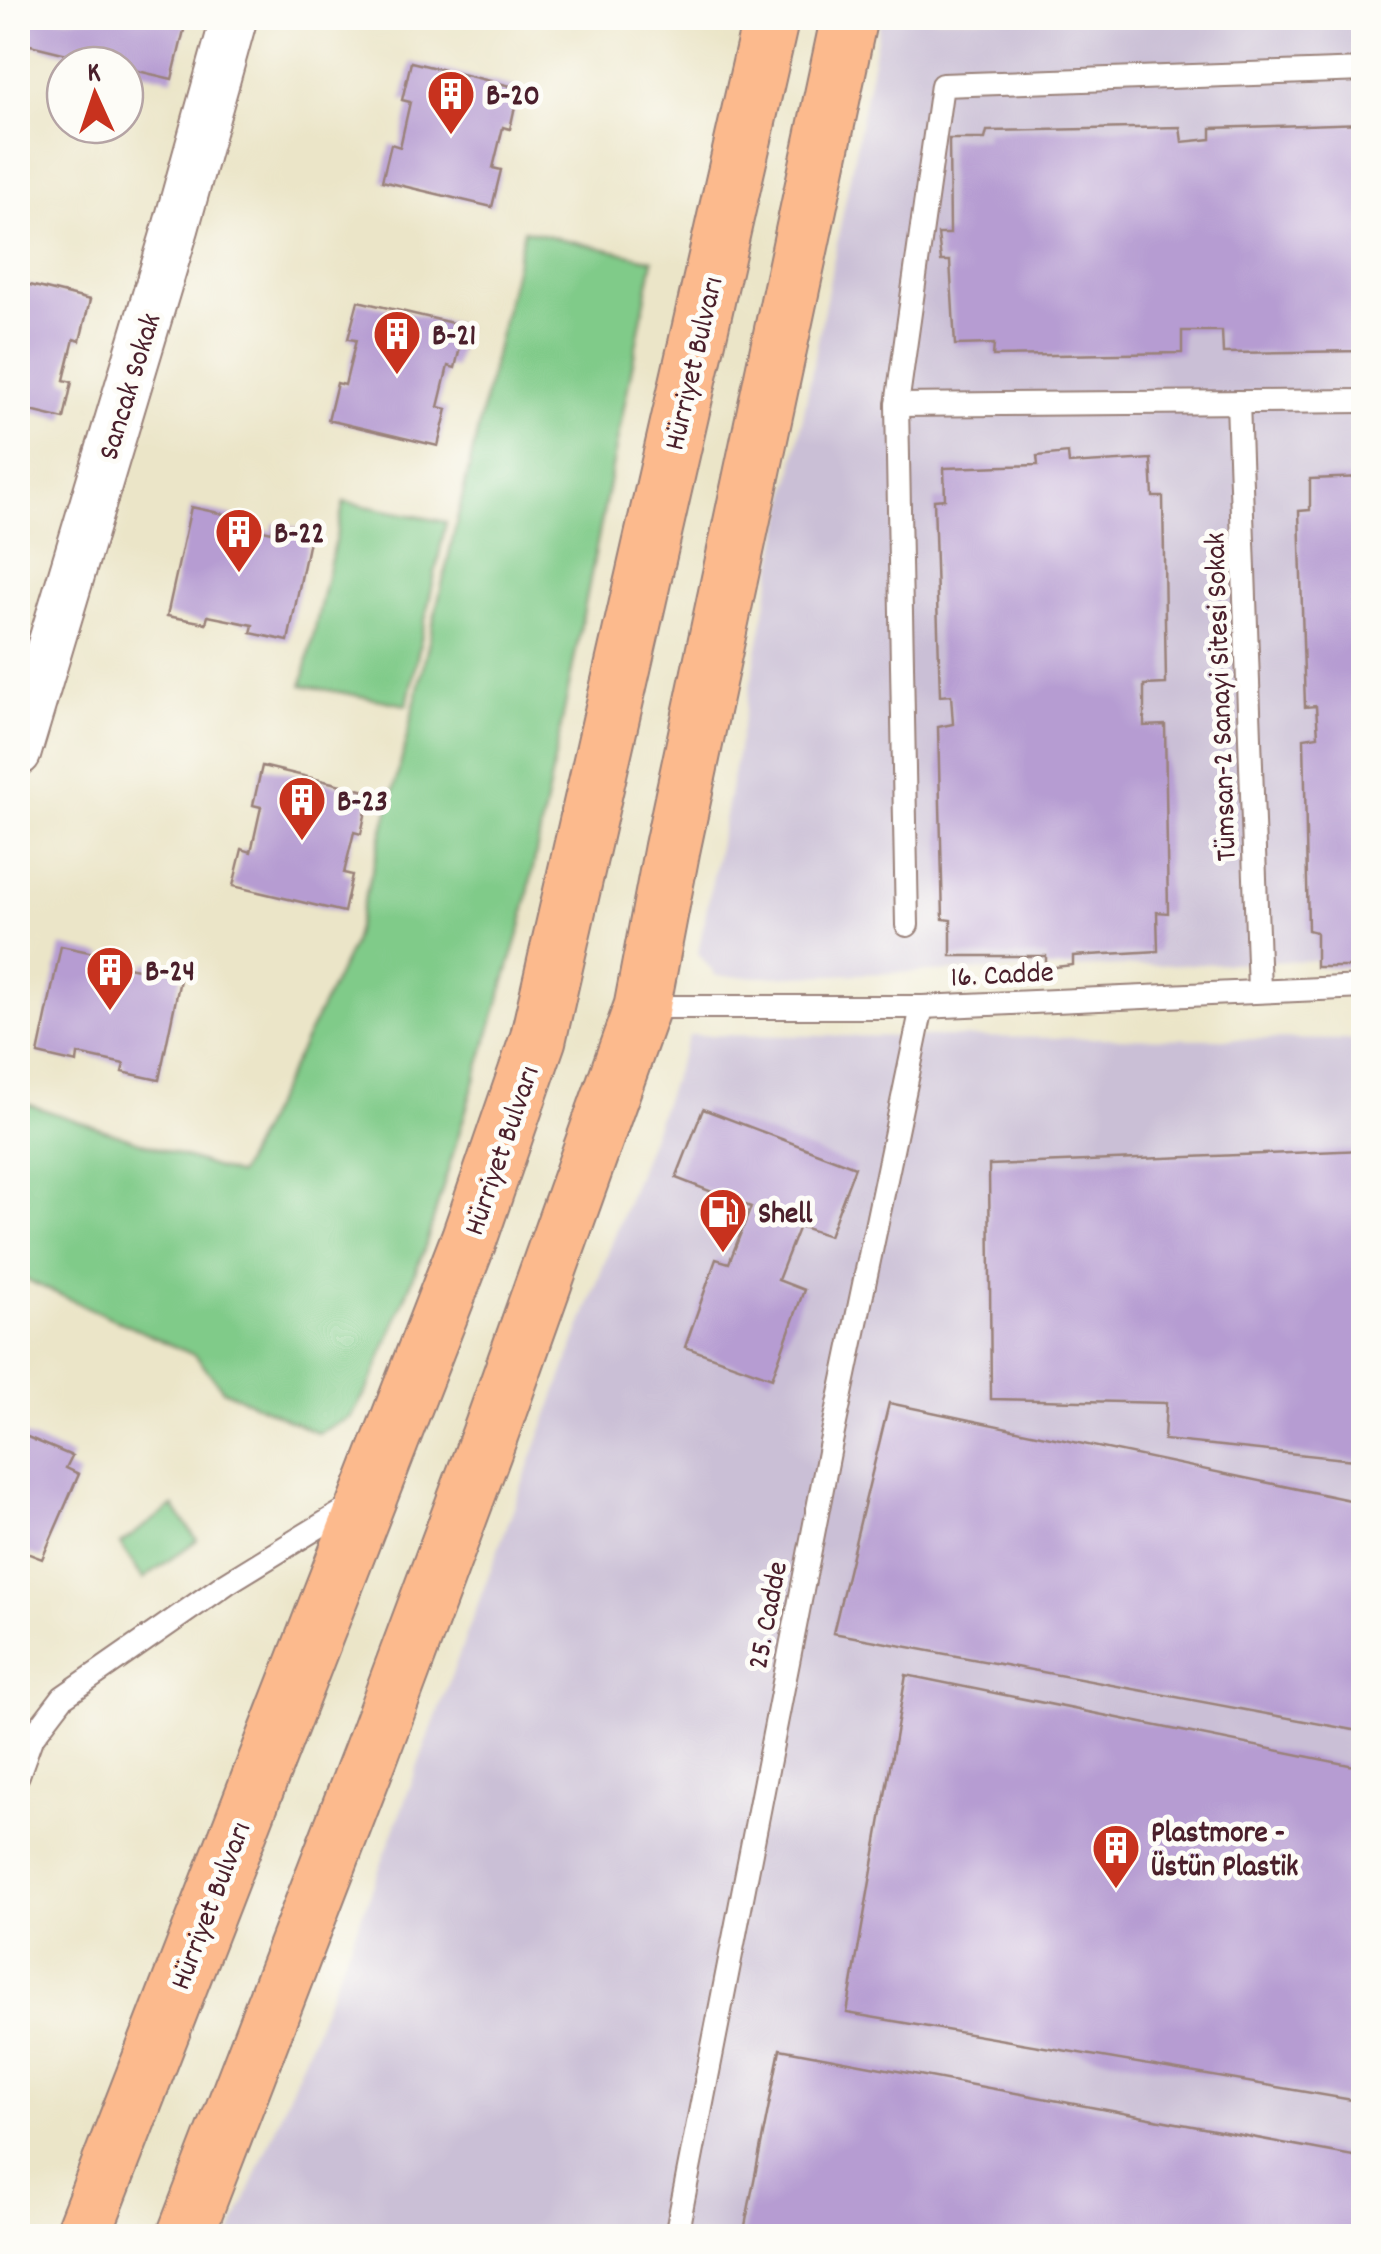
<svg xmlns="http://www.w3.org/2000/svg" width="1381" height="2254" font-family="Dekko,sans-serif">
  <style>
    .industrial { fill: #cabfd6 }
    .green { fill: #80cb89; stroke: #65755a; stroke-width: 2.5 }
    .building { fill: #b69cd2 }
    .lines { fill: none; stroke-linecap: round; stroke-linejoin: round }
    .lane-casing { stroke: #9a827a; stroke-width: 26 }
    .street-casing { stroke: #9a827a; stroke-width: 49 }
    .primary-casing { stroke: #9a827a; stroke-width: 59 }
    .lane { stroke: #fff; stroke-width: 22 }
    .street { stroke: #fff; stroke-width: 45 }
    .primary { stroke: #fcba8d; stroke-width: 55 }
    .labels { text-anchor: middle; stroke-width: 10; stroke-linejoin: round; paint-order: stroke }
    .poi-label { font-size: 30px; font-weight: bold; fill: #4a1f2b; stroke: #fdfcf7; text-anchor: start }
    .street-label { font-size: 30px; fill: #4a1f2b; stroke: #fdfcf7 }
  </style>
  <rect width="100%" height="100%" fill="#fdfcf7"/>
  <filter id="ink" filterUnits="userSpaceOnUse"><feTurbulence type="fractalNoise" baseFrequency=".01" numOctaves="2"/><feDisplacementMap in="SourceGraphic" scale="20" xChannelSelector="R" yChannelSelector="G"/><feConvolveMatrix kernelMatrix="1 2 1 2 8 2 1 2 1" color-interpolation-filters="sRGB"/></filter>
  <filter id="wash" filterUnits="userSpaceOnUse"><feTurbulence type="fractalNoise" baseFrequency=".0048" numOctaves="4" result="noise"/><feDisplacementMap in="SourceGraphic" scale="40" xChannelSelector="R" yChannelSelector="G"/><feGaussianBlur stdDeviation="2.25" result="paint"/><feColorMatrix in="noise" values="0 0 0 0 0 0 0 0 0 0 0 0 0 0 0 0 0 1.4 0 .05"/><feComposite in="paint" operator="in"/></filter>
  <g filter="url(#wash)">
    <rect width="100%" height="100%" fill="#ebe5c8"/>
    <g class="industrial">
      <path d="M881 18H1363V959L763 977 716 976 698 953Z"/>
      <path d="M689 1035 1363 1040V2236H231L371 1892Z"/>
    </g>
    <g class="green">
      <path d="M524 230 653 260 522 924 424 1250 369 1387 351 1417 318 1433 223 1390 196 1356 18 1276V1101L238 1175 352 946 402 758Z"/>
      <path d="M344 502 446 522 407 705 302 685Z"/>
      <path d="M173 1506 197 1540 143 1579 120 1544Z"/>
    </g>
    <g id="blocks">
      <g class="building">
        <path d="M18 18H187L172 79 125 68V65H112L18 42Z"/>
        <path d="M411 62 519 88 510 129 503 127 493 168 501 170 492 207 382 181 391 144 400 147 410 102 402 100Z"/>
        <path d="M1364 123V351L1223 353 1222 331H1182V353L993 356 994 344 955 345 950 261H941L938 234H950L949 139H985L987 131 1180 127 1182 142 1211 139V128Z"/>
        <path d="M18 282 90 300 80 341 74 339 64 380 72 382 64 419 18 408Z"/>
        <path d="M358 301 465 326 455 368 448 366 438 407 447 409 438 446 328 420 337 383 345 385 356 340 348 339Z"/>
        <path d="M1068 453 1069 464 1151 459 1153 497H1163L1166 684 1144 685V726L1165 725 1168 913 1157 912 1158 951 1073 956V965L1046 968V956H951V920L943 919 938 727 953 724 951 695 940 696 934 500 945 499 944 468 1038 465 1037 456Z"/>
        <path d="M1364 477V967H1316V932L1308 930 1304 738 1318 736 1316 706 1305 707 1299 511 1310 510V479Z"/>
        <path d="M191 507 233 516 231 523 272 532 274 523 311 531 288 641 251 633 253 625 208 616 206 623 167 616Z"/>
        <path d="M262 766 370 792 361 834 354 832 344 873 352 875 344 912 233 886 242 849 251 852 261 807 253 805Z"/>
        <path d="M61 946 103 955 101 962 143 970 145 962 182 970 159 1080 122 1072 124 1064 78 1054 77 1063 38 1054Z"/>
        <path d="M703 1109 855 1167 829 1236 799 1226 778 1280 804 1290 772 1378 685 1347 716 1259 729 1263 751 1207 676 1178Z"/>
        <path d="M1364 1150V1461L1164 1440 1166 1403 991 1399 989 1165Z"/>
        <path d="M889 1403 1364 1503V1732L833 1633Z"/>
        <path d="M18 1433 72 1456 66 1468 79 1474 42 1559 27 1553 18 1575Z"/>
        <path d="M906 1675 1364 1768V2102L847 2013Z"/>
        <path d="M780 2049 1364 2158V2236H743Z"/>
      </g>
    </g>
  </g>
  <g filter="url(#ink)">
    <use href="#blocks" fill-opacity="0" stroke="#9a827a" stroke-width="2.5"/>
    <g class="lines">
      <g class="lane-casing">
        <g id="lane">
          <path d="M1238 402 1259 990"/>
          <path d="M897 405 1364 401"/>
          <path d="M907 925 897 405 942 85 1364 70"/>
          <path d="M642 1007H922L1364 987"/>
          <path d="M18 1775 31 1739 63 1697 227 1583 354 1505"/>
          <path d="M676 2236 830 1447 922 1007"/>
        </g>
      </g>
      <g class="street-casing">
        <path id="street" d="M18 753 176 227 234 18"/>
      </g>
      <g class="primary-casing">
        <g id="primary">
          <path d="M82 2236 469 1239 538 1039 771 18"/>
          <path d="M185 2236 371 1753 490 1434 642 1007 672 849 849 18"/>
        </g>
      </g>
      <use href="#lane" class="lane"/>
      <use href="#street" class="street"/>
      <use href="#primary" class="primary"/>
    </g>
  </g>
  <defs>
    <g id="building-pin" transform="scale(2.5)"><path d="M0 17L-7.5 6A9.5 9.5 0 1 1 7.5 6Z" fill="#c8321e" stroke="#fdfcf7"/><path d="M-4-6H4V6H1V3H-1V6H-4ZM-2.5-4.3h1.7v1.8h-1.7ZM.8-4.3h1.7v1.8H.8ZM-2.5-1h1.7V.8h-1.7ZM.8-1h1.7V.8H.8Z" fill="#fff"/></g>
    <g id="fuel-pin" transform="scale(2.5)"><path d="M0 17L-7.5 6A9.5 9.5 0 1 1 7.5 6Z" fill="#c8321e" stroke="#fdfcf7"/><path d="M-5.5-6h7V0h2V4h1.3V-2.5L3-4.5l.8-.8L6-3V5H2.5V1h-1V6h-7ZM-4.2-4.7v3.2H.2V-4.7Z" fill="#fff"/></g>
  </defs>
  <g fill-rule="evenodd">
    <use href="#building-pin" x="451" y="94"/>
    <use href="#building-pin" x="397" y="334"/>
    <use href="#building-pin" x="239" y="532"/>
    <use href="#building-pin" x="302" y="800"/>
    <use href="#building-pin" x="110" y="970"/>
    <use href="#fuel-pin" x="723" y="1212"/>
    <use href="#building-pin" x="1116" y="1848"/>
  </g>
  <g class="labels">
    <g class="poi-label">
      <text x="486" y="104">B-20</text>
      <text x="432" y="344">B-21</text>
      <text x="274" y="542">B-22</text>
      <text x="337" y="810">B-23</text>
      <text x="145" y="980">B-24</text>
      <text x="758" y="1222">Shell</text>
      <text x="1151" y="1841">Plastmore -<tspan x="1151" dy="34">Üstün Plastik</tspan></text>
    </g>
    <g class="street-label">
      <text transform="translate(692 363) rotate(-77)" y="10">Hürriyet Bulvarı</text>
      <text transform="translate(128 386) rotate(-73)" y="10">Sancak Sokak</text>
      <text transform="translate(1219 697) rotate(-92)" y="10">Tümsan-2 Sanayi Sitesi Sokak</text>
      <text transform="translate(1002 973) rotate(-3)" y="10">16. Cadde</text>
      <text transform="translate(500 1150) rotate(-71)" y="10">Hürriyet Bulvarı</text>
      <text transform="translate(766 1615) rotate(-79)" y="10">25. Cadde</text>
      <text transform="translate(209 1905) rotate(-69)" y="10">Hürriyet Bulvarı</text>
    </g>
  </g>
  <rect width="1381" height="2254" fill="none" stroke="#fdfcf7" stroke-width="60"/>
  <g transform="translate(95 95) rotate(357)"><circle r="48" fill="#fdfcf7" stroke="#b5a4a5" stroke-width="2.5"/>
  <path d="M0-8L18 38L0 25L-18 38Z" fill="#c8321e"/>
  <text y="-15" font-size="28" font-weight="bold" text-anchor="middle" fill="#4a1f2b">K</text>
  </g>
</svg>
